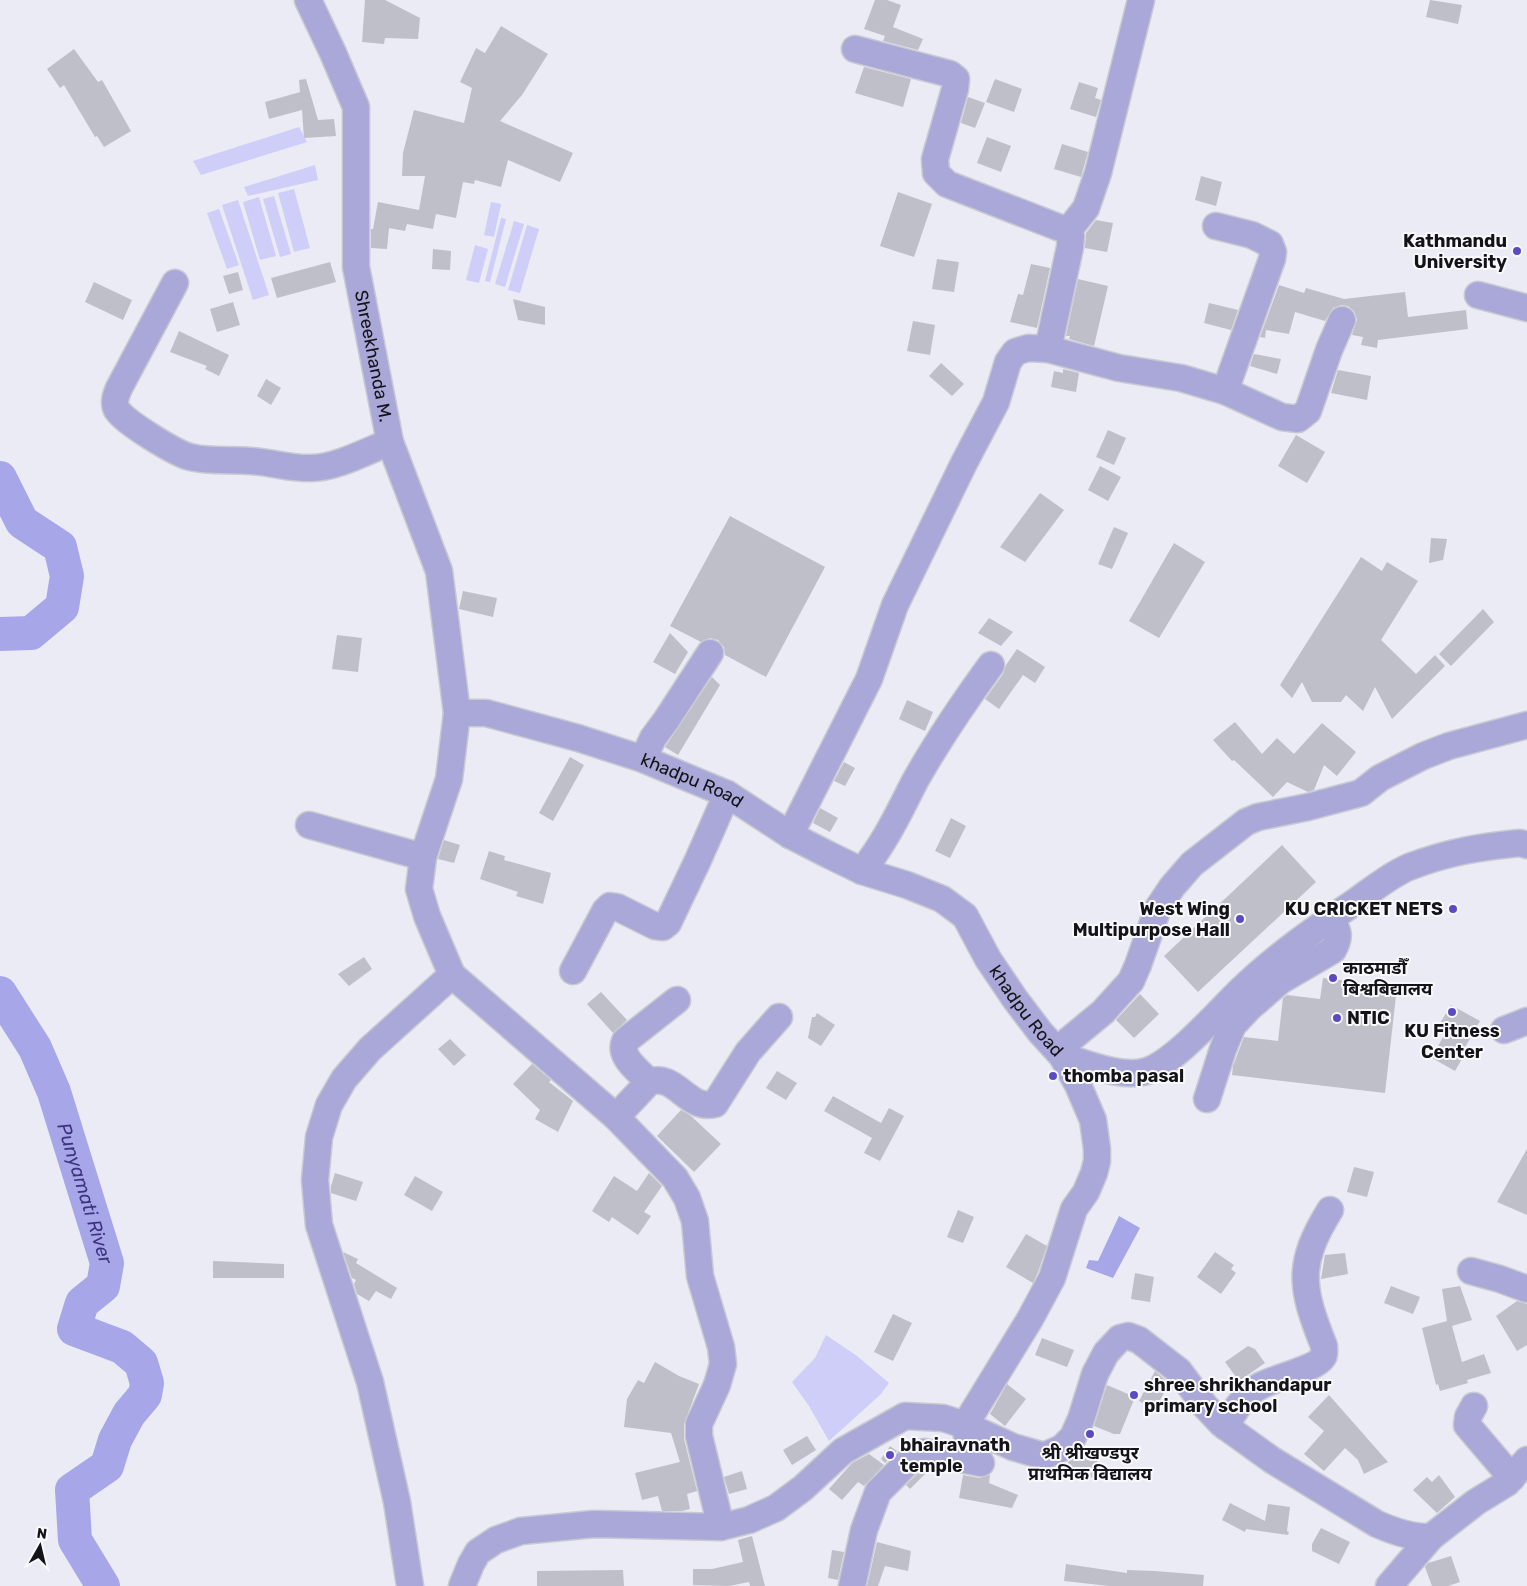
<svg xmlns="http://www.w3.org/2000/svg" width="1527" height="1586" font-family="Rubik,'Noto Sans Devanagari',sans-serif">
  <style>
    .green { fill: #cecef8 }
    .water { fill: #a7a6e8 }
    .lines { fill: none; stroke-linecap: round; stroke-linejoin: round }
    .river { stroke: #a7a6e8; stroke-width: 34 }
    .building { fill: #bfbfc9 }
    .minor-casing { stroke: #c9c9d2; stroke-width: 29 }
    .minor { stroke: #a9a8d9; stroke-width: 26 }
    .poi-dot { fill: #5d4ac2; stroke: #f9f9fd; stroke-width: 2 }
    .labels { text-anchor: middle; stroke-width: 4; stroke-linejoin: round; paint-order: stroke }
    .poi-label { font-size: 18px; font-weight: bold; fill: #141418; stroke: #f9f9fd; text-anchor: start }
    .street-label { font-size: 18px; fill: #141418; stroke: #f9f9fd }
    .water-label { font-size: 19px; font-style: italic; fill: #3d3380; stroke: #f9f9fd }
  </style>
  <rect width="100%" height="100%" fill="#ebebf6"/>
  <g class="green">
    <path d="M299 127 307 142 201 175 193 161Z"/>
    <path d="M315 165 318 180 248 196 244 187Z"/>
    <path d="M294 189 310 248 294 252 278 193Z"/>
    <path d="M274 196 291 254 280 257 263 199Z"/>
    <path d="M259 197 276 256 260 260 243 202Z"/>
    <path d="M238 200 269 295 253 300 222 205Z"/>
    <path d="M491 202 501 204 494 237 484 235Z"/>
    <path d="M219 209 239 265 227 269 207 213Z"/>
    <path d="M501 218 506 219 490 282 485 281Z"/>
    <path d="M514 221 524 224 505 287 495 284Z"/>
    <path d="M527 225 539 229 520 293 508 290Z"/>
    <path d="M475 245 488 249 479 283 466 280Z"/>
    <path d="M826 1335 857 1356 889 1383 880 1395 829 1441 809 1406 792 1382 815 1358Z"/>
  </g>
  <path class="water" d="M1119 1216 1140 1228 1113 1278 1086 1268 1089 1260 1098 1261Z"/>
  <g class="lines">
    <g class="river">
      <path d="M0 478 22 522 60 547 67 576 62 607 31 633 0 634"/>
      <path id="s1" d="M0 993 35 1048 54 1092 107 1263 103 1286 82 1303 74 1329 122 1347 141 1363 147 1383 145 1395 129 1414 115 1440 107 1466 72 1490 75 1540 103 1586"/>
    </g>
  </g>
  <g class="building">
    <path d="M365 0H385L420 18 418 39 385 38 384 44 362 42Z"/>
    <path d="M875 0H887L901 5 893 27 923 39 918 50 883 41 885 36 864 29Z"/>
    <path d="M1430 0 1462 5 1458 24 1426 17Z"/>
    <path d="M501 26 548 54 522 95 500 121 573 153 560 182 508 160 501 187 475 180 474 184 463 182 456 218 436 214 433 229 407 224 405 231 389 228 387 249 371 248V229H373L378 202 419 210 425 176H402L403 153 414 110 464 123 472 88 460 82 476 48 485 53Z"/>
    <path d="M74 49 98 82 102 80 131 131 104 147 97 136 95 137 64 85 60 88 47 69Z"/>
    <path d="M864 67 911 79 903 107 855 93Z"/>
    <path d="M306 79 318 120 334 119 336 136 304 138 302 110 269 119 265 102 300 92 299 80Z"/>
    <path d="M995 79 1022 89 1014 112 986 102Z"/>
    <path d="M1079 82 1098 88 1095 98 1101 100 1096 117 1070 109Z"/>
    <path d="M968 97 985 103 975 128 961 123Z"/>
    <path d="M987 137 1011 146 1001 172 977 163Z"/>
    <path d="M1062 144 1088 152 1081 177 1054 169Z"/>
    <path d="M1201 176 1222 182 1216 206 1195 200Z"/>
    <path d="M898 192 932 204 914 257 880 246Z"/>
    <path d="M1096 220 1113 223 1107 252 1085 248 1086 233Z"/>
    <path d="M433 249 451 251 450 270 432 269Z"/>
    <path d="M937 259 959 262 954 292 932 289Z"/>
    <path d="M330 262 336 282 277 298 271 278Z"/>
    <path d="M1031 264 1050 268 1037 328 1010 322 1018 294 1023 295Z"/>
    <path d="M238 272 243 290 229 294 223 276Z"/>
    <path d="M1078 279 1108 286 1094 346 1069 339 1070 336H1066Z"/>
    <path d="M94 282 132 300 123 320 85 302Z"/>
    <path d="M1279 285 1304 293 1306 288 1344 299 1405 292 1408 317 1466 310 1468 329 1378 340 1377 348 1361 345 1363 337 1352 335 1357 319 1354 311 1348 306 1341 305 1333 308 1325 321 1295 312 1289 334 1266 330 1265 338 1260 337Z"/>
    <path d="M513 299 545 307V325L518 320Z"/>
    <path d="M233 302 240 325 217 332 210 309Z"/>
    <path d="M1209 303 1238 310 1231 330 1204 323Z"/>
    <path d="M913 321 935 325 930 355 907 351Z"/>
    <path d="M179 331 229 355 219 376 205 369 207 366 170 352Z"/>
    <path d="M1254 354 1281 359 1277 374 1250 366Z"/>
    <path d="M941 363 964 384 952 396 929 376Z"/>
    <path d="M1063 369 1079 373 1076 392 1051 387 1054 371 1063 373Z"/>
    <path d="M1338 370 1371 376 1367 400 1331 393Z"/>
    <path d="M266 379 281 388 271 405 257 396Z"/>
    <path d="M1108 430 1126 438 1114 465 1096 457Z"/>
    <path d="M1296 435 1325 452 1307 483 1278 466Z"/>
    <path d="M1100 466 1121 477 1108 501 1088 490Z"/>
    <path d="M1040 493 1064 510 1025 562 1000 547Z"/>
    <path d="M730 516 825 567 766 677 725 655 724 647 718 640 710 638 701 642 670 626Z"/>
    <path d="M1114 527 1128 533 1112 569 1098 564Z"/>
    <path d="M1431 538 1447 539 1443 560 1429 563Z"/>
    <path d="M1174 543 1205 562 1159 638 1129 621Z"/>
    <path d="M1361 557 1382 571 1387 562 1418 581 1381 640 1416 674 1435 655 1445 666 1392 719 1375 687 1363 711 1346 695 1341 702H1312L1302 682 1292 698 1280 685Z"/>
    <path d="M463 591 497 598 493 617 459 609Z"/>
    <path d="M1483 609 1494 622 1451 666 1439 654Z"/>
    <path d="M989 618 1013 632 1001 646 978 633Z"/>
    <path d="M670 633 688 652 675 674 653 662Z"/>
    <path d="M337 635 362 638 358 672 332 669Z"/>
    <path d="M1017 649 1045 667 1035 683 1023 675 999 709 985 699 1003 674 1006 665Z"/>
    <path d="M712 677 720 685 678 755 665 747Z"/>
    <path d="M907 700 933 712 925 731 899 719Z"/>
    <path d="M1235 722 1262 754 1277 738 1294 754 1322 723 1356 752 1337 776 1324 765 1314 790 1308 792 1287 782 1273 797 1234 760 1232 761 1213 740Z"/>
    <path d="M570 757 584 765 553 821 539 813Z"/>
    <path d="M844 762 855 768 845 786 834 781Z"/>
    <path d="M820 808 838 818 830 832 813 823Z"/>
    <path d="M951 818 966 826 950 858 935 851Z"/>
    <path d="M444 840 460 845 454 863 438 859Z"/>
    <path d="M1282 845 1316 882 1198 992 1164 956Z"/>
    <path d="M489 851 505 856 504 860 551 873 543 904 516 896 518 892 480 879Z"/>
    <path d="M364 957 372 969 349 986 338 974Z"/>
    <path d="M1323 978 1397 987 1385 1093 1232 1075 1233 1066 1244 1037 1278 1041 1283 998 1287 995 1320 999Z"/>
    <path d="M601 992 627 1020 613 1033 587 1004Z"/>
    <path d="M1140 994 1159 1014 1134 1038 1116 1020Z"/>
    <path d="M1451 1005 1480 1021 1464 1049 1467 1050 1455 1071 1432 1058 1444 1035 1436 1030Z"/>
    <path d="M817 1013 835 1025 821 1046 808 1038 812 1017H815Z"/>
    <path d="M450 1039 466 1055 454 1066 438 1049Z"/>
    <path d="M532 1064 551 1080 549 1082 573 1101 558 1132 535 1119 540 1110 513 1084Z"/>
    <path d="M777 1071 797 1083 786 1100 766 1088Z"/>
    <path d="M833 1096 881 1123 889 1108 904 1116 880 1161 864 1153 872 1138 824 1111Z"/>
    <path d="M681 1110 691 1116 721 1144 694 1172 657 1136Z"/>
    <path d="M1527 1149V1215L1497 1202Z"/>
    <path d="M1354 1167 1374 1172 1367 1197 1347 1192Z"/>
    <path d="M335 1173 363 1182 356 1201 331 1193V1186Z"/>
    <path d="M649 1173 662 1186 644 1212 651 1216 638 1235 612 1217 609 1222 592 1211 614 1176 637 1191Z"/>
    <path d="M415 1176 443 1192 432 1211 404 1195Z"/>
    <path d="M958 1210 974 1217 963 1243 947 1237Z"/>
    <path d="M1026 1234 1047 1246 1038 1272 1033 1283 1006 1267Z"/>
    <path d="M343 1252 358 1259 356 1263 397 1288 391 1299 376 1291 369 1301 357 1294 354 1284 356 1280 352 1278Z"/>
    <path d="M1215 1252 1234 1265 1231 1269 1236 1273 1221 1294 1197 1277Z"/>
    <path d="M1345 1253 1348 1274 1321 1279 1325 1255Z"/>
    <path d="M213 1261 284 1264V1278H213Z"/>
    <path d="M1135 1273 1154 1277 1150 1302 1131 1299Z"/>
    <path d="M1391 1286 1420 1297 1413 1314 1384 1303Z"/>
    <path d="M1460 1286 1472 1320 1452 1326 1462 1362 1484 1354 1491 1373 1467 1380 1468 1383 1440 1391 1438 1384 1436 1385 1422 1328 1447 1321 1442 1289Z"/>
    <path d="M1517 1301 1527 1304V1345L1517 1351 1496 1316Z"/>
    <path d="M893 1314 912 1323 893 1361 874 1352Z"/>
    <path d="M1042 1338 1074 1350 1067 1367 1035 1355Z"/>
    <path d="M1248 1346 1255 1349 1265 1363 1239 1381 1225 1362Z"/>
    <path d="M655 1362 679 1376 699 1384 684 1424V1439L697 1491 687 1494 690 1509 682 1511H662L658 1496 642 1500 635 1473 680 1462 671 1433 624 1427 627 1399 638 1380 644 1383Z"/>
    <path d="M1155 1371 1169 1383 1155 1410 1139 1401Z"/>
    <path d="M1007 1384 1026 1399 1005 1426 990 1414Z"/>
    <path d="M1107 1385 1135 1397 1120 1434H1114L1094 1426Z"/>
    <path d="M1329 1395 1388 1462 1364 1474 1358 1460 1345 1448 1324 1471 1304 1454 1324 1431 1308 1417Z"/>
    <path d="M807 1436 816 1450 792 1465 783 1450Z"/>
    <path d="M890 1446 897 1451 885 1463 881 1459Z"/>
    <path d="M1080 1451 1099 1455 1094 1478 1066 1471 1068 1462Z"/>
    <path d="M869 1454 884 1465 864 1486 858 1482 842 1500 829 1489 852 1463Z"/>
    <path d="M925 1468 928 1471 910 1489 906 1485 921 1470Z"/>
    <path d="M742 1471 747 1489 729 1494 724 1477Z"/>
    <path d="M963 1475 979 1478 990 1475 989 1483 1018 1495 1012 1508 959 1498Z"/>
    <path d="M1439 1475 1455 1497 1437 1513 1413 1490 1427 1477 1432 1482Z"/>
    <path d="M1230 1503 1265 1521 1268 1504 1290 1507 1287 1531 1289 1532 1288 1535 1246 1529 1245 1532 1222 1520Z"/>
    <path d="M1321 1528 1350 1542 1339 1564 1312 1551V1544Z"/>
    <path d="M752 1536 765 1586H750L749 1582 729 1586 693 1585V1569H712L743 1562 738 1540Z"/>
    <path d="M877 1542 911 1551 908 1571 885 1566 878 1586H867Z"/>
    <path d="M832 1550 844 1552 838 1580 828 1578Z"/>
    <path d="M1451 1556 1460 1582 1448 1586H1432L1425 1567 1428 1563Z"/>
    <path d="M1066 1564 1127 1573V1570L1155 1571 1204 1575 1203 1586H1109L1064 1581Z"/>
    <path d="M623 1570 624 1586H537V1571Z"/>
  </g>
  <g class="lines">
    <g class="minor-casing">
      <g id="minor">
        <path id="s2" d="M308 0 333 53 356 107V267L390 442 439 571 457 713 449 779 423 857 419 889 427 916 452 975 370 1049 344 1079 329 1105 319 1137 315 1180 319 1225 370 1382 397 1502 410 1586"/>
        <path d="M855 49 950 74 956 79 955 89 935 159 936 173 947 184 1068 231 1071 236 1070 247 1048 349"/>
        <path d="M1216 226 1252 235 1270 244 1273 252 1272 259 1225 391"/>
        <path d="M1068 231 1086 208 1098 173 1141 0"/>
        <path d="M175 283 119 388C116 395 113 403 117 410 126 423 175 453 190 457 210 462 231 459 251 461 271 462 291 469 311 468 336 468 367 451 390 442"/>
        <path d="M1478 295 1527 308"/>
        <path id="s3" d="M457 713H486L578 738 643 759 727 794 790 835 829 855 862 871 907 885 942 899 965 916 988 959 1015 999 1040 1032 1062 1056 1078 1085 1093 1120 1097 1149V1161L1094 1173 1086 1192 1074 1209 1052 1278 1030 1319 965 1425 968 1443 981 1463 924 1452 912 1458 878 1492 864 1530 852 1586"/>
        <path d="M643 759 653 738 667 719 710 653"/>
        <path d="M309 825 423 857"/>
        <path d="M790 835 869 679 895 605 964 463 996 402 1008 362 1015 352 1028 348 1048 349 1119 368 1181 378 1225 391 1282 417 1298 419 1308 411 1329 350 1342 320"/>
        <path d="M862 871C885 843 899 812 915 781 938 740 964 702 991 665"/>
        <path d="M573 971 605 911 610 906 617 907 655 926 663 927 668 923 698 860 727 794"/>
        <path d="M452 975 616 1117 675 1178 687 1198 695 1221 700 1276 721 1347 723 1364 717 1385 699 1424V1436L721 1527"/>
        <path d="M1504 1030 1527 1021"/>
        <path d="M1057 1050 1103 1012 1131 981 1138 965 1158 908 1172 887 1192 864 1246 822 1258 817 1308 807 1361 793 1380 778 1423 756 1449 746 1527 725"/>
        <path d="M1062 1056C1085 1063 1123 1079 1147 1071 1175 1062 1218 1012 1241 990 1276 956 1315 929 1355 902 1372 890 1390 875 1409 867 1448 852 1479 847 1520 843L1527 845"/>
        <path d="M649 1082C639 1071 618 1057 625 1041L677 1000"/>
        <path d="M1207 1099 1223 1049 1233 1025 1249 1008 1280 981 1333 950C1341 936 1338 931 1331 918"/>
        <path d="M616 1117 649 1082C676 1072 687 1111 715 1104L748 1052 779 1017"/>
        <path d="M1471 1271 1500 1279 1527 1289"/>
        <path d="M1474 1406 1468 1417 1467 1425 1512 1478"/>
        <path d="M1226 1427C1234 1410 1244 1395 1260 1386 1274 1378 1316 1369 1323 1357 1325 1354 1324 1350 1324 1346 1301 1288 1296 1265 1330 1210"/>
        <path d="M462 1586 471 1564 478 1552 496 1540 521 1531 594 1524 721 1527 749 1520 776 1508 803 1488 843 1451 905 1416 943 1418 965 1425 1013 1447 1044 1456 1062 1448 1073 1437 1081 1419 1095 1374 1106 1353 1120 1338 1128 1336 1139 1340 1179 1371 1205 1406 1222 1424 1272 1460 1377 1524C1393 1531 1412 1538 1431 1537"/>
        <path d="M1389 1586 1431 1537 1476 1502 1507 1483 1527 1460"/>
      </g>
    </g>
    <use href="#minor" class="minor"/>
  </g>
  <g class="poi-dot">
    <circle cx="1517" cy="251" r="5"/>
    <circle cx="1453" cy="909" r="5"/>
    <circle cx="1240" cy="919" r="5"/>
    <circle cx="1333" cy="978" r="5"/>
    <circle cx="1452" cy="1012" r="5"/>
    <circle cx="1337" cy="1018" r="5"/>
    <circle cx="1053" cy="1076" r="5"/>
    <circle cx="1134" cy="1395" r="5"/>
    <circle cx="1090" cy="1434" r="5"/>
    <circle cx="890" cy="1455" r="5"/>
  </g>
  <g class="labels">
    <g class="poi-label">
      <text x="1507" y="247" text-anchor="end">Kathmandu<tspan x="1507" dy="21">University</tspan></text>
      <text x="1230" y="915" text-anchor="end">West Wing<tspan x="1230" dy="21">Multipurpose Hall</tspan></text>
      <text x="1443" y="915" text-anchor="end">KU CRICKET NETS</text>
      <text x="1343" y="974">काठमाडौँ<tspan x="1343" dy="21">बिश्वबिद्यालय</tspan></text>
      <text x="1347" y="1024">NTIC</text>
      <text x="1452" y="1037" text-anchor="middle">KU Fitness<tspan x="1452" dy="21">Center</tspan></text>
      <text x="1063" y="1082">thomba pasal</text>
      <text x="1144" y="1391">shree shrikhandapur<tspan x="1144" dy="21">primary school</tspan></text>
      <text x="900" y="1451">bhairavnath<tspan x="900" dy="21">temple</tspan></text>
      <text x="1090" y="1459" text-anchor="middle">श्री श्रीखण्डपुर<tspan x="1090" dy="21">प्राथमिक विद्यालय</tspan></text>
    </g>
    <g class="street-label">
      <text dy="6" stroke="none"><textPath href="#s2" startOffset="368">Shreekhanda M.</textPath></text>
      <text dy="6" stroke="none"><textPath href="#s3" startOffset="246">khadpu Road</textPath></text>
      <text dy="6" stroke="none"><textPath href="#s3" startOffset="666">khadpu Road</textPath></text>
    </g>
    <g class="water-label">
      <text dy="7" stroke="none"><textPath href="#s1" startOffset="219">Punyamati River</textPath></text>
    </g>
  </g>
  <g transform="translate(40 1546) rotate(8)" stroke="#f9f9fd" stroke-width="4" paint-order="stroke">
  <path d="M0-4L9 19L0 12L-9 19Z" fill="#141418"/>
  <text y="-8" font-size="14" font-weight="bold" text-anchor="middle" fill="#141418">N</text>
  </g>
</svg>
